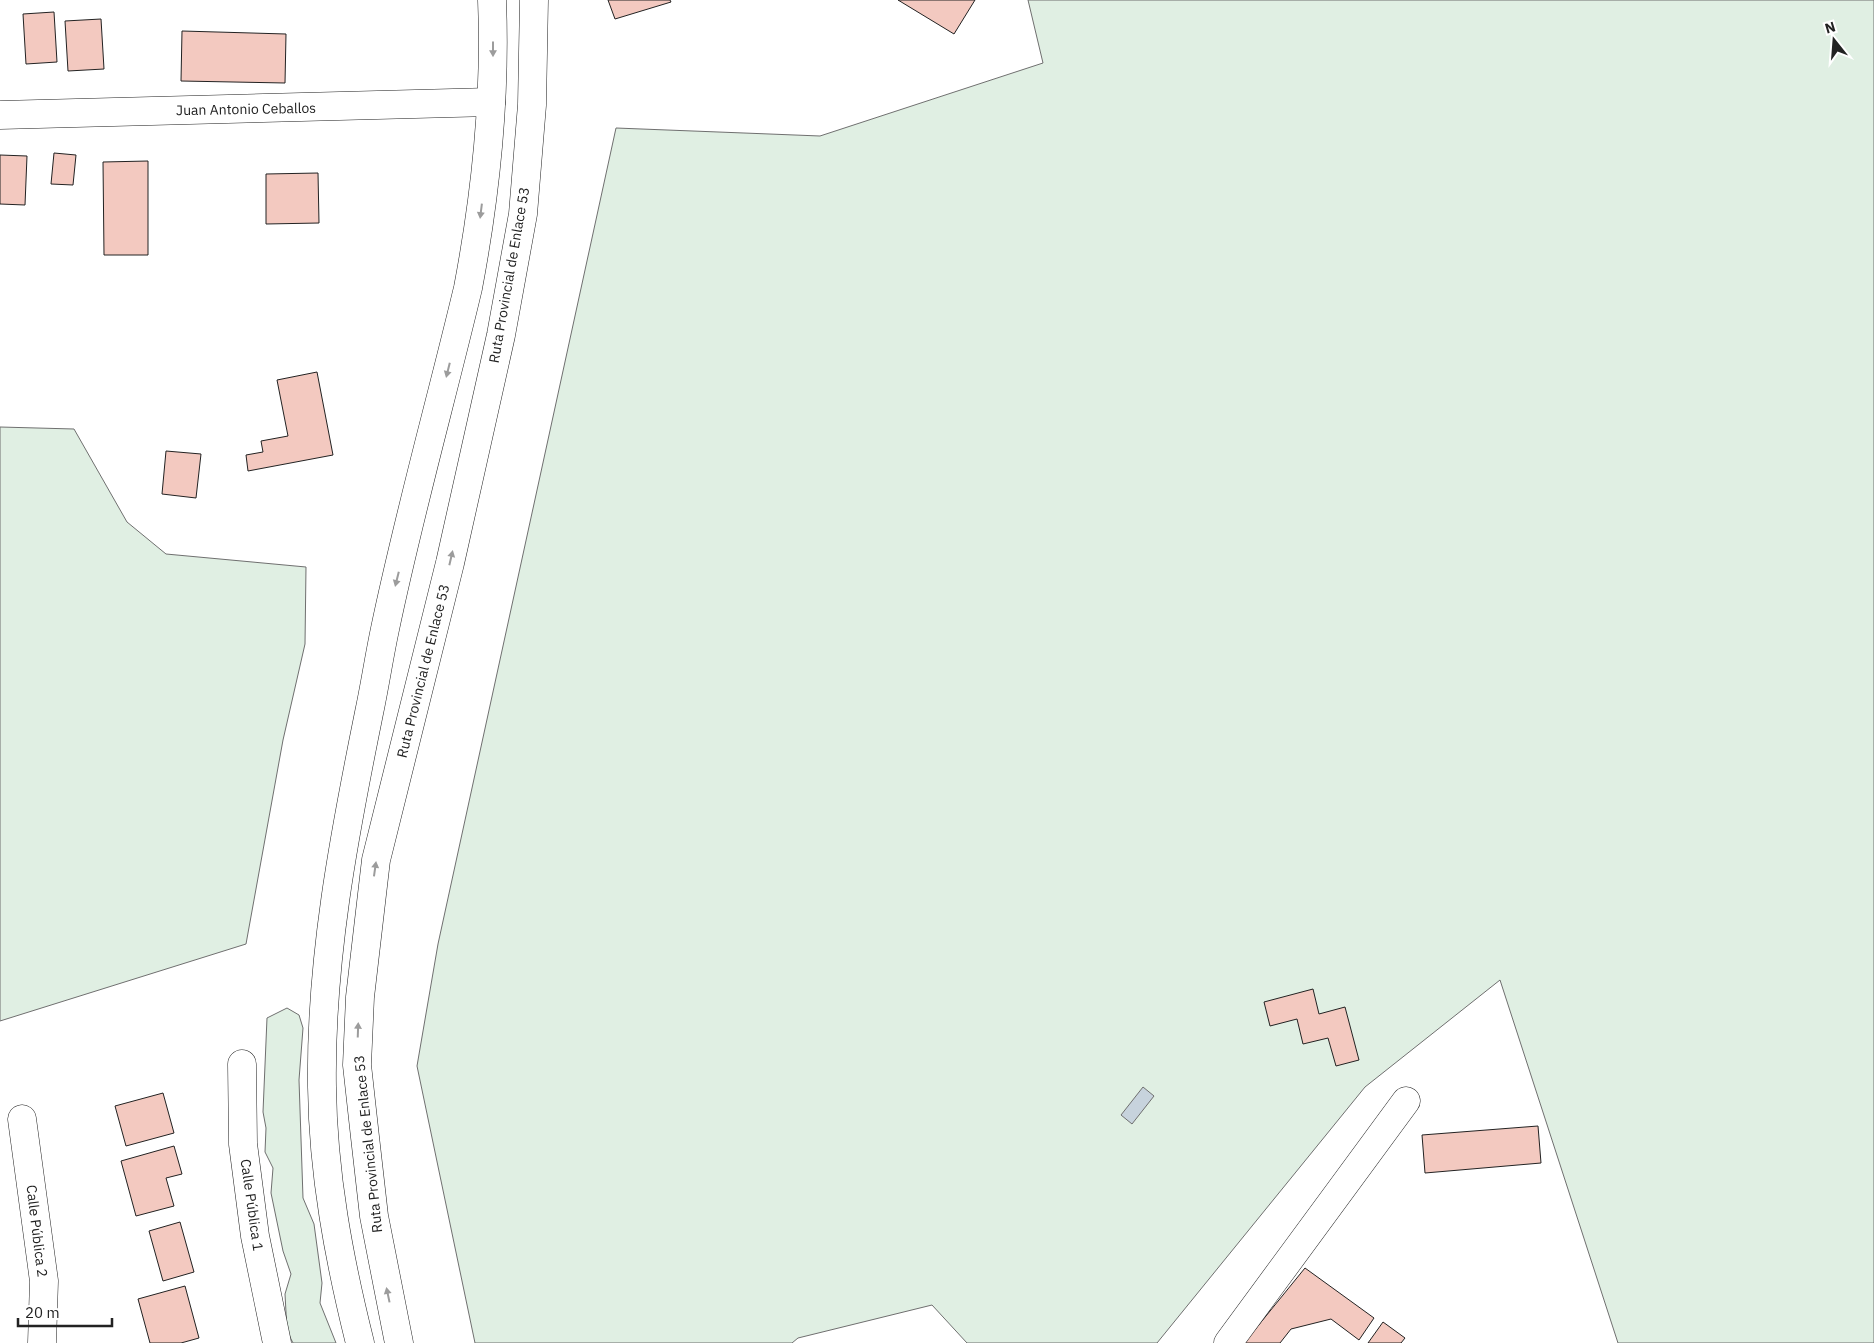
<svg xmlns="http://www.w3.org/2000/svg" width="1874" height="1343" font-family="'IBM Plex Sans',sans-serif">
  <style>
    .green { fill: #e0efe3; stroke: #6f6f6f }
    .water { fill: #c7d3dd; stroke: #6f6f6f }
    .building { fill: #f3c9c0; stroke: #222 }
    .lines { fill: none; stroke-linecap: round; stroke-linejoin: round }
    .street-casing { stroke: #222; stroke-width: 29 }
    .primary-casing { stroke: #222; stroke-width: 29 }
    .street { stroke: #fff; stroke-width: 28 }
    .primary { stroke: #fff; stroke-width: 28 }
    .oneway { fill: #9c9c9c }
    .labels { text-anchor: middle; stroke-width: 4; stroke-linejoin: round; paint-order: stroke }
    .street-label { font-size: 14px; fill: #222; stroke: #fff }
  </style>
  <rect width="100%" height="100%" fill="#fff"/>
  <g class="green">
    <path d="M1028 0H1874V1343H1618L1500 980 1365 1087 1157 1343H967L932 1305 798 1338 792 1343H475L417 1066 438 944 616 128 820 136 1043 63Z"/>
    <path d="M0 427 74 429 127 522 166 554 306 567 305 644 283 740 246 944 0 1021Z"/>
    <path d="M287 1008 299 1015 303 1028 299 1080 303 1198 314 1224 322 1283 320 1303 336 1343H293L287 1331 285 1294 291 1274 283 1251 271 1193 273 1168 265 1152 266 1128 263 1112 267 1018Z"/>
  </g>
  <path class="water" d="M1143 1087 1154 1096 1132 1124 1121 1115Z"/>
  <g class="building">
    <path d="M608 0H670L671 2 615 19Z"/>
    <path d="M898 0H975L954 34Z"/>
    <path d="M54 12 57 62 26 64 23 14Z"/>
    <path d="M101 19 104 69 68 71 65 21Z"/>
    <path d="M182 31 286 34 285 83 181 81Z"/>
    <path d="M54 153 76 155 73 185 51 184Z"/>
    <path d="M0 155 27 156 25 205 0 204Z"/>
    <path d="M148 161V255H104L103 162Z"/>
    <path d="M318 173 319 223 266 224V174Z"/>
    <path d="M317 372 333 455 248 471 246 455 263 452 261 441 288 436 277 380Z"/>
    <path d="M166 451 201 454 196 498 162 494Z"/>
    <path d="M1313 989 1319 1014 1345 1007 1359 1060 1336 1066 1328 1038 1303 1044 1297 1019 1270 1026 1264 1002Z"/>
    <path d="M163 1093 174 1133 126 1146 115 1106Z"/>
    <path d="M1538 1126 1541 1163 1425 1173 1422 1135Z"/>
    <path d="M174 1146 182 1174 166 1178 174 1206 136 1216 121 1161Z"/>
    <path d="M180 1222 194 1272 163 1281 149 1231Z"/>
    <path d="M1305 1268 1374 1318 1359 1340 1331 1319 1291 1329 1280 1343H1244Z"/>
    <path d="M185 1286 199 1338 181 1343H150L138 1299Z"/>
    <path d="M1383 1322 1405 1338 1401 1343H1368Z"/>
  </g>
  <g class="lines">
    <g class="street-casing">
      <g id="street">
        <path d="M0 115 491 102"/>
        <path d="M242 1064 243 1144 255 1236 277 1343"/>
        <path d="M22 1119 44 1281 42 1343"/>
        <path d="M1228 1343 1406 1101"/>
      </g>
    </g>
    <g class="primary-casing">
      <g id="primary">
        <path d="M360 1343C339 1259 323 1174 322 1087 320 961 344 836 369 713 375 685 379 657 385 629 409 514 441 401 468 288 486 193 496 97 492 0"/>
        <path d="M399 1343 374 1216 365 1137 357 1065 360 997 376 860 450 563 501 335 523 214 532 105 534 0"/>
      </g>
    </g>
    <use href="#street" class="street"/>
    <use href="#primary" class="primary"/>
  </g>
  <defs><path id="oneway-solid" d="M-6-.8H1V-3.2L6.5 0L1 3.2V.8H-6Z" transform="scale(1.25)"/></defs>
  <g class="oneway">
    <use href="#oneway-solid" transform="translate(493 49) rotate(90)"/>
    <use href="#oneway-solid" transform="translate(481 211) rotate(97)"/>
    <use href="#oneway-solid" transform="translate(448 370) rotate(104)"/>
    <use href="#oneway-solid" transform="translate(451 558) rotate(-77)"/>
    <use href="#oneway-solid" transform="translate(397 579) rotate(104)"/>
    <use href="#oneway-solid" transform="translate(375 869) rotate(-82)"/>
    <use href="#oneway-solid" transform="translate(358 1030) rotate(-88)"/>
    <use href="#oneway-solid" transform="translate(388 1295) rotate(-102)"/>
  </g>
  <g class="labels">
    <g class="street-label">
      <text transform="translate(246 109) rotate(-1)" y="5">Juan Antonio Ceballos</text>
      <text transform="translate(509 275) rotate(-80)" y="5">Ruta Provincial de Enlace 53</text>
      <text transform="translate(423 671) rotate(-76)" y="5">Ruta Provincial de Enlace 53</text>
      <text transform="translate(368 1144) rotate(-96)" y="5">Ruta Provincial de Enlace 53</text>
      <text transform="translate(252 1205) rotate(82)" y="5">Calle Pública 1</text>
      <text transform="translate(37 1231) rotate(83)" y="5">Calle Pública 2</text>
    </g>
  </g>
  <g transform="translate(1834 40) rotate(343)" stroke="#ffffff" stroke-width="4" paint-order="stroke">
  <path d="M0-4L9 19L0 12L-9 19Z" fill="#222222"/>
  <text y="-8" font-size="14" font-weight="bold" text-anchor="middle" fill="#222222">N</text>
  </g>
  <path d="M18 1318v8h94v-8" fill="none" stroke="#222222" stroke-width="2.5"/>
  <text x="25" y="1318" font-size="15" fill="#222222" stroke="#ffffff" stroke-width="4" paint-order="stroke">20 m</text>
</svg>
